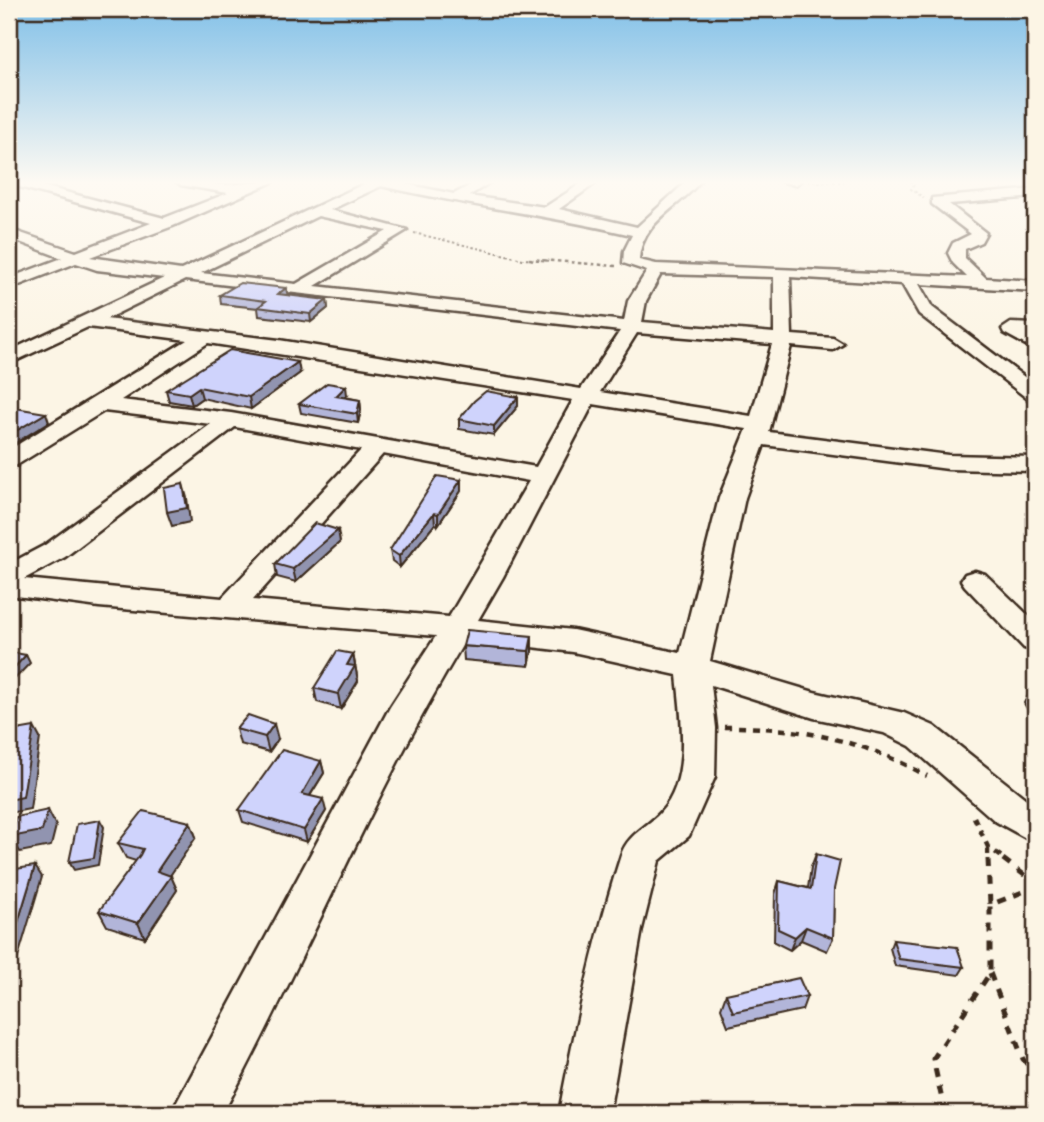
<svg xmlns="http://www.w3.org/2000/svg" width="1044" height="1122" font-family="'Architects Daughter',sans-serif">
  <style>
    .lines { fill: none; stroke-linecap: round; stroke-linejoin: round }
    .minor-casing { stroke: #3b2a1e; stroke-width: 5 }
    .path-far3 { stroke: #3b2a1e; stroke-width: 2; stroke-dasharray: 2.5 2.5; stroke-linecap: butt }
    .path-far2 { stroke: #3b2a1e; stroke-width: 2.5; stroke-dasharray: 3.5 3.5; stroke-linecap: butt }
    .path-far1 { stroke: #3b2a1e; stroke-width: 4.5; stroke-dasharray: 7 7; stroke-linecap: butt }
    .path { stroke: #3b2a1e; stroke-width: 5; stroke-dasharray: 9 9; stroke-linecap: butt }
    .minor { fill: #fcf5e5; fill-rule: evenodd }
    .wall { fill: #b2b5d9; stroke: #3b2a1e; stroke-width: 2 }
    .shaded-wall { fill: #9194b0; stroke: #3b2a1e; stroke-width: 2 }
    .building { fill: #cfd3fc; stroke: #3b2a1e; stroke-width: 2 }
  </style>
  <rect width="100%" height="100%" fill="#fcf5e5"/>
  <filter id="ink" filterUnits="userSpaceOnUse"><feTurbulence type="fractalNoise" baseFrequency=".0143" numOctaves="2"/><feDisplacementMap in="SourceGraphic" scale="14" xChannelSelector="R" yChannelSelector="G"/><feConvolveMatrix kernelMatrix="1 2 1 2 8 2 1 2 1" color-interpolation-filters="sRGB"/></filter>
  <g filter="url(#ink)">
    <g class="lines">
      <g class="minor-casing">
        <g id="minor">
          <path d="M9 181H24L164 218 228 193 181 185 175 181 225 185 275 181 173 226 90 257 181 270 370 181H391L454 194 478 181H492L469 196 545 207 585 181H599L559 209 637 227 687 181H700C680 208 641 221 639 260L656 264 967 277 953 263 948 253 953 243 971 234 932 204V198L1035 189V197L949 204 986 233 981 242 965 249V258L986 278 1035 281V291L919 284 932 307 1035 385V401L1028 399 919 314 902 284 790 277 792 335 833 338 843 344 833 350 791 346 769 432 948 455 1035 457V471L948 469 764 445 745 498 710 661 814 692 904 713 934 726 1035 806V843L995 821 910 746 884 733 814 718 711 685 716 728 715 777 689 836 659 861 642 929 609 1113H559C575 1027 594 939 621 855 628 834 645 829 660 813 692 779 681 717 677 675L573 652 466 639C374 791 307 957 223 1113H171L390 707 436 636 99 607 9 595V564L45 545 211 424 104 411 17 465 9 467V450L187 340 88 327 9 364V351L164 278 97 270 76 263 9 289V278L62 258 9 238V229L76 252 151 223 9 184ZM381 186C464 205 548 215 632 235L624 251 623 263 647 271 628 301 624 321 315 286 407 230 330 210ZM318 216 387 231 296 284 201 273ZM661 274 774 277V333L642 322 646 301ZM185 280 620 331 581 389 279 340 106 319ZM637 333 772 344 751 416 600 392ZM208 343 573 400 536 467 231 413 121 400ZM593 404 747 429 719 498 680 653 573 630 478 620 503 577ZM235 427 361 450 222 598 24 579 65 557ZM383 454 529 481 449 617 253 600Z"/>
          <path d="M781 181H801L795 185Z"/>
          <path d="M1011 323 1035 324V350L1004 333 1002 329Z"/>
          <path d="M975 571 985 574 1035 622V651L1024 648 965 586 961 580 965 574Z"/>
        </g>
      </g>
      <g class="path-far3">
        <path d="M910 181 914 184 911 189 924 198"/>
        <path d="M808 182H844"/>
        <path d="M414 233 523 259 553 261"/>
      </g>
      <path class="path-far2" d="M529 259 616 266"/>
      <g class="path-far1">
        <path d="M724 727C797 726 863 740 927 776"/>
        <path d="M974 817 988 847 1006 860"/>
        <path d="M988 848V860"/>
      </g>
      <g class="path">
        <path d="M988 859 990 905 1035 887"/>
        <path d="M1003 859 1035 883"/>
        <path d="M990 973 1023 1059 1035 1074"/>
        <path d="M945 1113 933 1059 990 973V905"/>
      </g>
      <use href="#minor" class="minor"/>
    </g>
    <g class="wall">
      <path d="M286 288 287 295 327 300 328 308 311 322 259 316 258 308 221 304 220 295Z"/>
      <path d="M300 373 251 409 202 398 192 405 169 401 166 390Z"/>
      <path d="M347 395 345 397 360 400 361 410 358 423 301 413 299 404Z"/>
      <path d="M518 397V406L494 435 459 429V419Z"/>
      <path d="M461 491 438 525 435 524 400 567 392 561 390 550Z"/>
      <path d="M340 542 296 582 277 577 275 564Z"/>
      <path d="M463 646 532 651 529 666 464 660Z"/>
      <path d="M353 654 358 681 341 709 317 702 314 688Z"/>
      <path d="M1032 688H1035V724L1024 703Z"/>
      <path d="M236 729 278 739 269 752 240 744Z"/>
      <path d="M321 761 324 773 310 796 326 811 307 842 243 822 239 810Z"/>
      <path d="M190 822 196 837 170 875 177 890 145 938 107 926 99 911 136 861 126 858 118 843Z"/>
      <path d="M816 854 834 889 833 938 827 951 801 940 790 950 774 942 775 894 779 881 808 888 811 867Z"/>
      <path d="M893 940 964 967 959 975 895 966 890 948Z"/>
      <path d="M726 994 807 996 802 1010 728 1026 721 1008Z"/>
    </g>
    <g class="shaded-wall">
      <path d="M286 288 288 297 278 294Z"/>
      <path d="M327 300 328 308 311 322 310 314Z"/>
      <path d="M298 362 300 373 251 409 249 397Z"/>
      <path d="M346 386 347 395 337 405 336 396Z"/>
      <path d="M199 387 202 398 192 405 189 394Z"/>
      <path d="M518 397V406L494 435V426Z"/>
      <path d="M360 400 361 410 358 423 357 414Z"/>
      <path d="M46 413 49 422 12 445 9 435Z"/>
      <path d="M461 480V491L438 525V514Z"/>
      <path d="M183 484 187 498 190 522 172 526 167 512Z"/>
      <path d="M434 513 435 524 400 567 399 556Z"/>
      <path d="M338 530 340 542 296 582 293 569Z"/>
      <path d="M532 636V651L529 666V651Z"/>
      <path d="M353 654 358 681 341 709 338 694 347 665Z"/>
      <path d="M26 655 30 663 9 685V673Z"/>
      <path d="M274 724 278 739 269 752 265 737Z"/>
      <path d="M34 727 40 738 30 809 9 813V800Z"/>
      <path d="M321 761 324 773 304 805 302 794Z"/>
      <path d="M323 799 326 811 307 842 304 830Z"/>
      <path d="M48 810 56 826 51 846 20 852 11 837Z"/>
      <path d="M100 820 104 827 98 865 74 870 69 862Z"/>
      <path d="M190 822 196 837 163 886 157 871Z"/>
      <path d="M35 866 42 877 16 964 9 966V952Z"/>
      <path d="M171 876 177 890 145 938 138 923Z"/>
      <path d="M806 927 801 940 790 950 795 937Z"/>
    </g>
    <g class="building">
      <path d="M240 283 286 288 278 294 327 300 310 314 258 307 266 301 220 295Z"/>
      <path d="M230 350 298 362 249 397 199 387 189 394 166 390Z"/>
      <path d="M327 383 346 386 336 396 360 400 357 414 299 404Z"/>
      <path d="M486 391 518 397 494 426 459 419 474 401Z"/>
      <path d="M9 407 46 413 9 435Z"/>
      <path d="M437 476 461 480 438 514 434 513 399 556 390 550Z"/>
      <path d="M183 484 187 508 167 512 164 488Z"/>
      <path d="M315 523 338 530 293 569 275 564Z"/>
      <path d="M467 630 532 636 529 651 463 646Z"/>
      <path d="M337 651 353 654 347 665 355 666 338 694 314 688Z"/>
      <path d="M9 652 26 655 9 673Z"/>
      <path d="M248 715 274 724 265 737 236 729Z"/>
      <path d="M34 727 23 797 9 800V743L11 731Z"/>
      <path d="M282 750 321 761 302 794 323 799 304 830 239 810Z"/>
      <path d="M48 810 42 831 11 837 16 817Z"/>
      <path d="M143 811 190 822 157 871 171 876 138 923 99 911 140 855 143 849 118 843Z"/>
      <path d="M100 820 94 858 69 862 77 824Z"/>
      <path d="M816 854 840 861 834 889 833 938 806 927 795 937 778 929 779 881 811 889Z"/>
      <path d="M35 866 9 952V870Z"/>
      <path d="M893 940 957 947 964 967 899 959Z"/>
      <path d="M799 978 807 996 733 1012 726 994Z"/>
    </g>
  </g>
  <linearGradient id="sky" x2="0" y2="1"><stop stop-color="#81c0e8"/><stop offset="0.54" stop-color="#fefaf3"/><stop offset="1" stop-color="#fefaf3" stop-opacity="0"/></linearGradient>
  <rect width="1044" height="338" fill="url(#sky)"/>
  <rect width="1044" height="1122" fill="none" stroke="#fcf5e5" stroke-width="35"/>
  <rect x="18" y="18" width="1009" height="1087" fill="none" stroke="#3b2a1e" stroke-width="2.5" filter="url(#ink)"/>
</svg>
